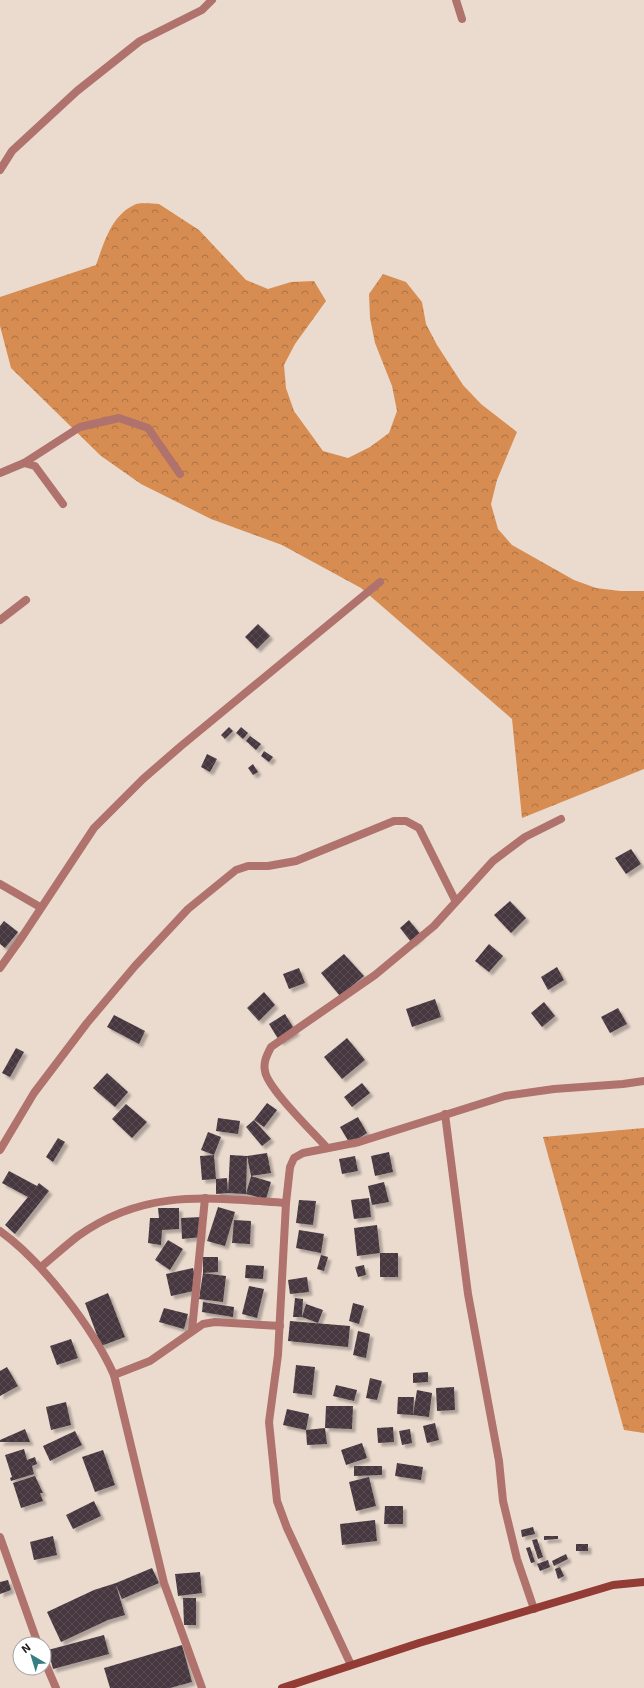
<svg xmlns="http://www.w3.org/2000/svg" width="644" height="1688" font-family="'Exo 2',sans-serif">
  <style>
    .forest { fill: url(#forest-crowns) }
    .building { fill: url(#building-cross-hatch); filter: url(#shadow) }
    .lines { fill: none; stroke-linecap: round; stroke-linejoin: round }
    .street { stroke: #b0726c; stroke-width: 8 }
    .secondary { stroke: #933b35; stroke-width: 8 }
  </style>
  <defs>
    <pattern id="forest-crowns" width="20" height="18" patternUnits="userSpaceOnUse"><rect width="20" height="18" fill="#d78d52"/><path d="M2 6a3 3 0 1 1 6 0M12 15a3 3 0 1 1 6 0" fill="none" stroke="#ae7243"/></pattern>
    <pattern id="building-cross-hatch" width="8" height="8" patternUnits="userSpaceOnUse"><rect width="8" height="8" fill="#463840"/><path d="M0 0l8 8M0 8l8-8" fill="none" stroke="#584c52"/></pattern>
    <filter id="shadow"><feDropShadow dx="3.5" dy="3.5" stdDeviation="1" flood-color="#0004"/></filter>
  </defs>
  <rect width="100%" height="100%" fill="#ebdbcf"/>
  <g class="forest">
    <path d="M159 204 199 230 246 280 268 289 291 282 314 281 326 301 295 344 284 365 286 388 294 411 323 451 348 458 370 447 389 433 397 411 392 386 375 343 370 318 369 294 383 274 406 282 422 302 426 324 437 345 463 385 481 404 517 432 497 480 491 504 498 529 512 545 574 580 596 588 620 591H644V769L522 818 512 719 361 588 282 545 211 519 141 484 101 456 11 368 0 326V297L96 265C104 243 111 216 134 205 140 202 152 204 159 204Z"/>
    <path d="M644 1128V1433L624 1430 543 1137Z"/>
  </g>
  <g class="building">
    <path d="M258 624 270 636 257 649 245 637Z"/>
    <path d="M229 727 233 731 225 739 221 735Z"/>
    <path d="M241 727 248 733 243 739 236 733Z"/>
    <path d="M250 736 261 744 256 750 246 741Z"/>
    <path d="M264 751 273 757 269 762 261 756Z"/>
    <path d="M207 754 217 759 210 772 201 767Z"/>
    <path d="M253 764 258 772 253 775 248 768Z"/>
    <path d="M631 849 641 864 626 874 615 858Z"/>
    <path d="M510 901 526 918 511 933 494 915Z"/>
    <path d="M409 920 421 935 412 943 400 928Z"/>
    <path d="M4 921 18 932 5 948 0 944V926Z"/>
    <path d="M489 944 503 956 489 972 475 961Z"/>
    <path d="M344 954 364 976 340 996 321 973Z"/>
    <path d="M557 967 564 980 548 990 541 977Z"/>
    <path d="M299 968 305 983 289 989 283 974Z"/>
    <path d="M264 992 275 1005 259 1021 247 1008Z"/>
    <path d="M435 999 441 1017 412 1027 406 1009Z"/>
    <path d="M544 1002 555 1016 542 1027 531 1013Z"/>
    <path d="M618 1008 627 1024 610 1033 601 1017Z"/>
    <path d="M285 1014 296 1032 280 1042 269 1024Z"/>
    <path d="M114 1015 145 1031 139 1044 107 1027Z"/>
    <path d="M347 1038 365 1060 342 1079 324 1057Z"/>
    <path d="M16 1048 24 1052 10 1077 2 1073Z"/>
    <path d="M107 1073 128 1092 115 1107 93 1088Z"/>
    <path d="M362 1083 370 1093 352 1107 344 1097Z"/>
    <path d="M267 1103 277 1110 264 1127 254 1120Z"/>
    <path d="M126 1104 147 1122 132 1138 112 1119Z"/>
    <path d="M358 1117 367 1133 350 1144 340 1127Z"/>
    <path d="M218 1118 240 1121 238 1134 216 1131Z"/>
    <path d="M254 1120 271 1139 262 1146 246 1127Z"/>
    <path d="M208 1132 221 1137 214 1155 201 1150Z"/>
    <path d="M58 1138 65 1142 53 1162 46 1157Z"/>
    <path d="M389 1152 393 1172 375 1176 371 1156Z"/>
    <path d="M267 1153 271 1173 251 1176 247 1156Z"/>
    <path d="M214 1155 216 1179 227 1178 228 1193 216 1194V1179L202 1180 200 1156Z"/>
    <path d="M230 1155 247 1156 246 1194 228 1193Z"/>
    <path d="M355 1156 358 1171 342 1174 339 1159Z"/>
    <path d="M9 1171 37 1186 39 1183 49 1191 15 1234 5 1225 28 1197 2 1183Z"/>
    <path d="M251 1176 271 1182 266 1199 246 1194Z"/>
    <path d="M384 1182 389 1202 372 1205 368 1186Z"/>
    <path d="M369 1198 371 1217 354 1219 351 1200Z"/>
    <path d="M299 1200 316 1201 313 1225 296 1223Z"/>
    <path d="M218 1207 235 1212 225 1246 207 1241Z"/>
    <path d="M158 1208H179V1229L162 1230 161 1245 148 1243 150 1218H159Z"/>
    <path d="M201 1217 202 1237 182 1239 181 1218Z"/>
    <path d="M234 1220 251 1221 250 1244 232 1243Z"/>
    <path d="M377 1225 380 1253H398V1277H380V1253L357 1256 354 1228Z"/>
    <path d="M299 1230 324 1234 321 1253 296 1248Z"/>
    <path d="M168 1240 183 1249 170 1270 155 1260Z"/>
    <path d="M321 1255 328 1257 324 1271 317 1269Z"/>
    <path d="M203 1257H218V1272L203 1273 226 1276 223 1302 199 1299 203 1273Z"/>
    <path d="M246 1265 264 1266 263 1279 245 1278Z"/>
    <path d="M364 1265 366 1275 358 1277 355 1267Z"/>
    <path d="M193 1268 198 1290 171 1296 166 1274Z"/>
    <path d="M307 1277 309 1292 290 1294 288 1280Z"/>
    <path d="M249 1286 264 1289 257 1318 242 1314Z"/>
    <path d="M108 1293 125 1337 101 1346 85 1303Z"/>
    <path d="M295 1298 303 1299 302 1317 306 1304 323 1310 318 1323 302 1317H293Z"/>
    <path d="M203 1302 234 1307 233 1317 202 1312Z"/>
    <path d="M353 1303 364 1306 359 1324 349 1321Z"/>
    <path d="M164 1308 188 1314 184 1329 159 1322Z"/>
    <path d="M290 1321 350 1326 348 1347 288 1341Z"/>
    <path d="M358 1331 370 1334 366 1358 353 1355Z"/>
    <path d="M71 1339 78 1358 57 1365 50 1346Z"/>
    <path d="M296 1365 315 1367 312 1395 293 1393Z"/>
    <path d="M7 1367 18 1386 0 1396V1371Z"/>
    <path d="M428 1372V1382L413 1383V1373Z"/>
    <path d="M370 1378 382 1381 377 1400 366 1398Z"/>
    <path d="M336 1385 357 1390 354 1401 333 1396Z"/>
    <path d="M454 1387 455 1410 437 1411 436 1388Z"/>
    <path d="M417 1390 432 1393 429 1417 413 1415Z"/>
    <path d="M398 1397H414L413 1415 397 1414Z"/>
    <path d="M66 1402 71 1425 51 1430 46 1407Z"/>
    <path d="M326 1406H353L352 1429 325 1428Z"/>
    <path d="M287 1409 309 1414 306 1430 325 1428 327 1444 307 1445 306 1430 283 1425Z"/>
    <path d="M435 1423 439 1440 427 1443 423 1426Z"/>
    <path d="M393 1427 394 1442 378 1443 377 1428Z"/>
    <path d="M25 1429 30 1442H0V1440Z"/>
    <path d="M410 1429 412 1443 402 1445 399 1431Z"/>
    <path d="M75 1431 82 1445 50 1461 43 1446Z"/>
    <path d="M362 1443 367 1458 346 1465 341 1450Z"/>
    <path d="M24 1449 27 1460 35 1457 37 1464 32 1466 34 1474 11 1481 10 1478 12 1477 5 1455Z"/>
    <path d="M103 1450 115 1485 95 1492 82 1457Z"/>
    <path d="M397 1463 423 1467 421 1480 395 1476Z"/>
    <path d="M354 1466H382V1475L354 1476Z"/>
    <path d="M35 1476 43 1493H40L43 1501 21 1508 13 1483Z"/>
    <path d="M369 1477 376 1506 356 1511 349 1482Z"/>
    <path d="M94 1501 101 1516 73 1529 66 1515Z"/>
    <path d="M385 1506H403V1524H384Z"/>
    <path d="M375 1520 377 1541 342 1545 340 1524Z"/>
    <path d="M533 1527 535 1534 522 1537 521 1530Z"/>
    <path d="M53 1536 57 1555 34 1560 30 1542Z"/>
    <path d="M544 1536H558V1539L544 1540Z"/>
    <path d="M537 1539 543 1557 538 1559 532 1540Z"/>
    <rect x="576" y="1544" width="12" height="7"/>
    <path d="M530 1547 535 1562 531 1563 526 1548Z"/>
    <path d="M566 1554 568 1559 554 1566 552 1561Z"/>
    <path d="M548 1560 550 1567 540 1571 537 1564Z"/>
    <path d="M560 1567 564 1576 558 1579 555 1569Z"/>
    <path d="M152 1568 159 1583 122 1599 116 1585 125 1615 108 1620 61 1642 47 1612 94 1590 116 1583Z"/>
    <path d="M200 1572 202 1593 178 1596 175 1574Z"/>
    <path d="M8 1580 11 1590 0 1594V1582Z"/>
    <path d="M183 1598H196V1625H184Z"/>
    <path d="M104 1635 109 1654 53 1669 48 1650Z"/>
    <path d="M182 1645 192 1682 170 1688H110L104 1668Z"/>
  </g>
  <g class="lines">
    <g class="street">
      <path d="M456 0 462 19"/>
      <path d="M0 170 12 151 77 91 140 41 202 10 212 0"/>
      <path d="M24 463 80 427 119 418 148 428 180 474"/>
      <path d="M0 473 24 463 35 466 63 504"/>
      <path d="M0 620 26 600"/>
      <path d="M0 884 40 907"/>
      <path d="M0 968 20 940 94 828 143 779 181 746 380 582"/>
      <path d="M445 1114 468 1294 499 1461 503 1501 517 1559 534 1609"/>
      <path d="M327 1148C314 1133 267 1088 265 1071 263 1062 267 1055 271 1047L375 975 434 926 493 861 525 837 561 819"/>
      <path d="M0 1150 34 1093 87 1023 135 966 188 909 236 870 248 866H268L296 861 394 821H406L419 828 455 900"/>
      <path d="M0 1231C42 1261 93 1328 114 1375L164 1583 202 1688"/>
      <path d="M41 1267C53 1257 65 1246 78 1236 145 1188 209 1198 286 1203"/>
      <path d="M192 1330 205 1198"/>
      <path d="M114 1375 150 1361 203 1324 215 1322 280 1326"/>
      <path d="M0 1537 38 1644"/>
      <path d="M44 1660 56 1688"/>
      <path d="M351 1665 287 1528 277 1501 269 1422 278 1355 286 1203 290 1167 294 1158 303 1153 359 1142 505 1096 554 1089 623 1084 644 1081"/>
    </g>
    <path class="secondary" d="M282 1688 419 1643 613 1585 644 1582"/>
  </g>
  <g transform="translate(32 1656) rotate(322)"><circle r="19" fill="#ffffff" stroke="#a5a3a1"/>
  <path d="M0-3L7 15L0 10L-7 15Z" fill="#357e82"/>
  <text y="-6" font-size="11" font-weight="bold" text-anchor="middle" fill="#1f1915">N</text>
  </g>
</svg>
